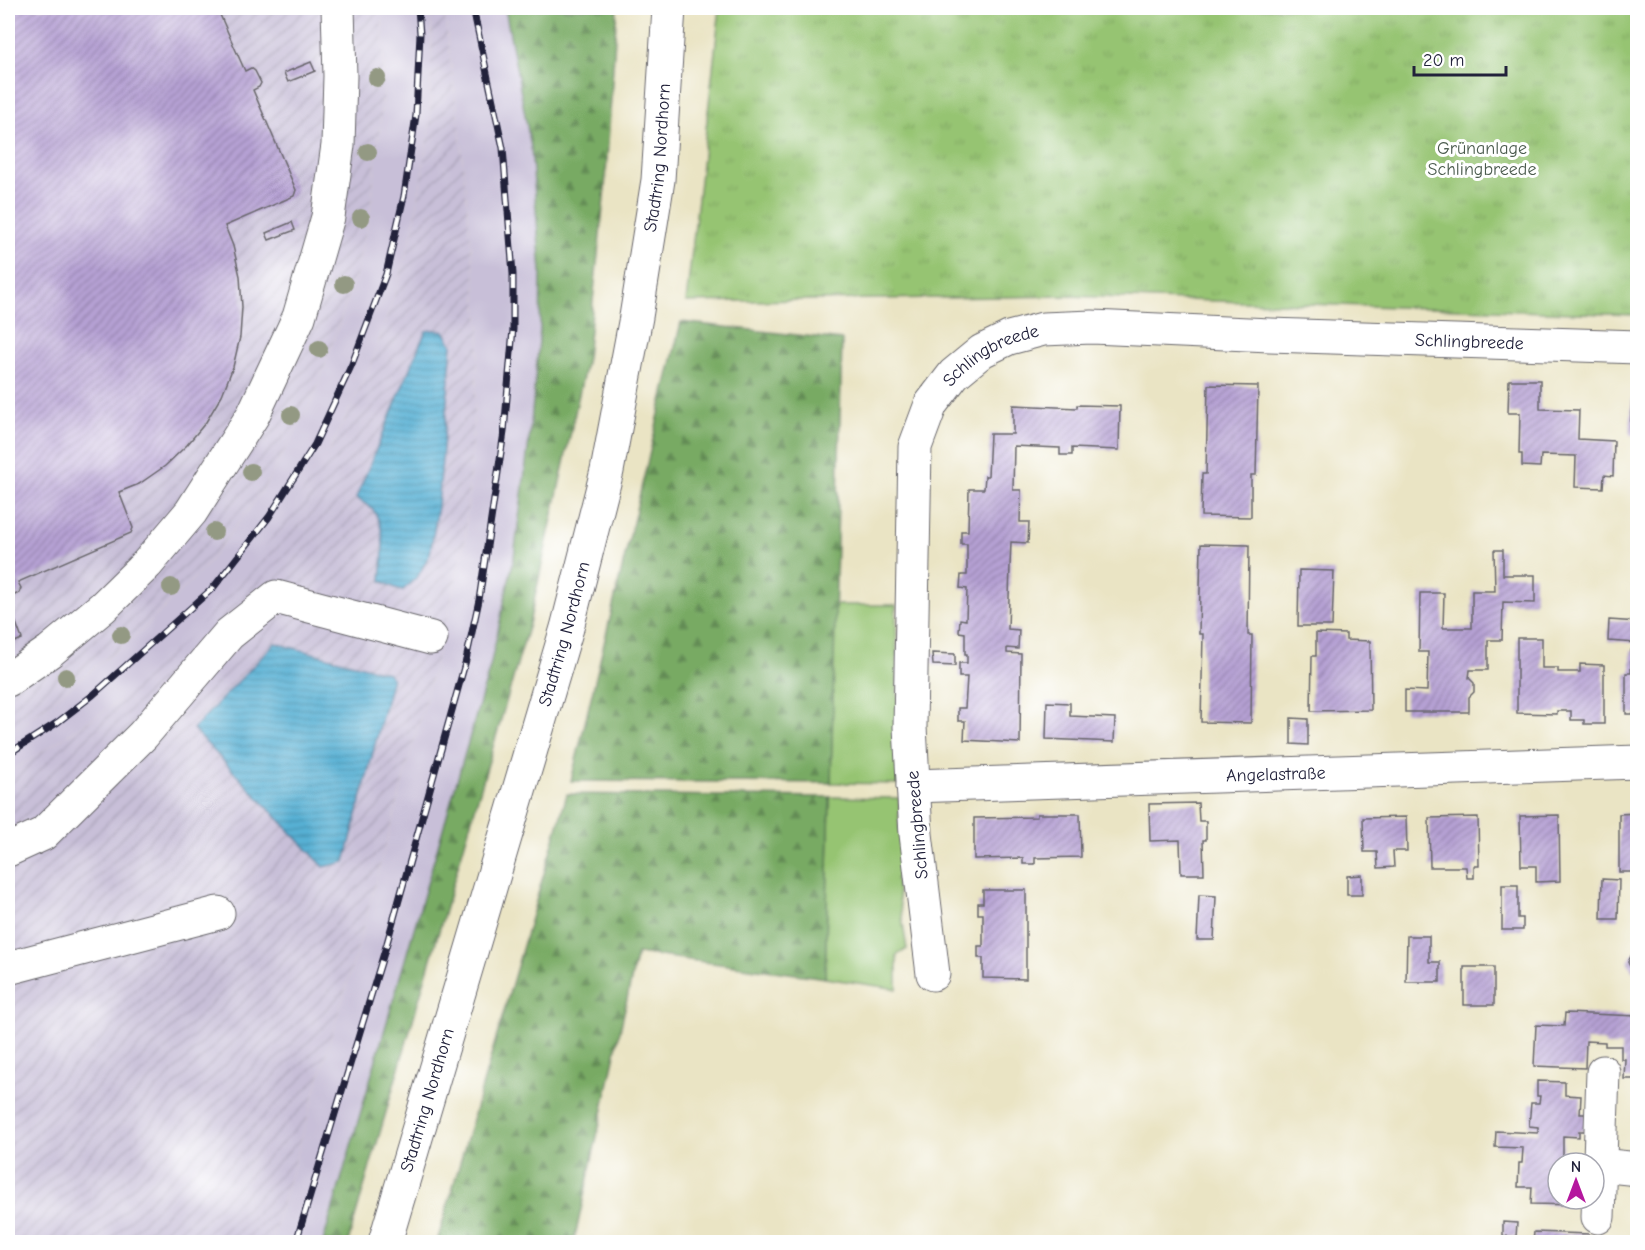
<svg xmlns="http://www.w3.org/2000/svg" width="1645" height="1250" font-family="'Comic Neue',sans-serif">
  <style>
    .industrial { fill: url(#industrial-furrows) }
    .railway { fill: #c8bfd8 }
    .green { fill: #96c472; stroke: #5c7356; stroke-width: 1.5 }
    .forest { fill: url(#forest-firs); stroke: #4d6650; stroke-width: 1.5 }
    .park { fill: url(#park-tufts); stroke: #5c7356; stroke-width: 1.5 }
    .water { fill: url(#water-rules); stroke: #3c6988; stroke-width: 1.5 }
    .building { fill: url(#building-hatch) }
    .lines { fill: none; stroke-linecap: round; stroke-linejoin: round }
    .minor-casing { stroke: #68666b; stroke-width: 35 }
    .major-casing { stroke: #68666b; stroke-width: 35 }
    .minor { stroke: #fff; stroke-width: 33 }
    .major { stroke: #fff; stroke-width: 33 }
    .rail-casing { stroke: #22223b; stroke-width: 7 }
    .rail { stroke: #fff; stroke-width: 4.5; stroke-dasharray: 14; stroke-linecap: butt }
    .tree { fill: #939983 }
    .labels { text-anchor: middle; stroke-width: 6; stroke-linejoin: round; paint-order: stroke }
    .park-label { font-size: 18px; fill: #4b5b4e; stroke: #fff }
    .street-label { font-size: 18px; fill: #22223b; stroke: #fff }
  </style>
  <defs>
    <pattern id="industrial-furrows" width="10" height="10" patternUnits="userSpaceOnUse" patternTransform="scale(1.5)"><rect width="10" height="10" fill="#c8bfd8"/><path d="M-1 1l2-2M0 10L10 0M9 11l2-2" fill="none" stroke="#aca4ba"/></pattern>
    <pattern id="forest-firs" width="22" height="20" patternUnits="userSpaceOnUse" patternTransform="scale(1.5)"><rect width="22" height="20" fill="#78aa64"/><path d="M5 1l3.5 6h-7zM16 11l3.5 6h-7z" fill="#628a54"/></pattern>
    <pattern id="park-tufts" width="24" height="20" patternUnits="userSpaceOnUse" patternTransform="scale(1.5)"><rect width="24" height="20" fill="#96c472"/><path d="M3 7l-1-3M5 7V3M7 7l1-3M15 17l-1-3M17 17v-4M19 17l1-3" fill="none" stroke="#81a864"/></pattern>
    <pattern id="water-rules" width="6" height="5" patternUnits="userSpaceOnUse" patternTransform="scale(1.5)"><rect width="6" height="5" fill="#56b0d4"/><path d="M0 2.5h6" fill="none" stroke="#478fad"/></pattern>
    <pattern id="building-hatch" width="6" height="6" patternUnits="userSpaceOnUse" patternTransform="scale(1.5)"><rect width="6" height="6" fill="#b6a1d4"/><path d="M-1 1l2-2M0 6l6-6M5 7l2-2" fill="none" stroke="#9483ad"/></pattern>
  </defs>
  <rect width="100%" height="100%" fill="#fff"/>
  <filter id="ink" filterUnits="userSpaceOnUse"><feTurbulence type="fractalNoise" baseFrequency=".0167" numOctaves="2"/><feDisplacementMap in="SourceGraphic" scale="12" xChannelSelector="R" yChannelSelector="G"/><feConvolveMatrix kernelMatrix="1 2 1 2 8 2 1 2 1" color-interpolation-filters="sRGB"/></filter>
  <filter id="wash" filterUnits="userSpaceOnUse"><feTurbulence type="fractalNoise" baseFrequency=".008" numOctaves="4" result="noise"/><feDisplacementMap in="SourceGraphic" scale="24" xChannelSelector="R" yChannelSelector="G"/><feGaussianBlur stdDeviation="1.35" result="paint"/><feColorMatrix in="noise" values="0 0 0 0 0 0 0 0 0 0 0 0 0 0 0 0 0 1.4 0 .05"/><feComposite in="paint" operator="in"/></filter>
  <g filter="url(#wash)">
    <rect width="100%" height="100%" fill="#eae4c4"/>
    <g class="industrial">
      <path d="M8 8H382L384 89 370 213 356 274 314 398 261 493 204 568 141 631 28 720 8 732Z"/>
      <path d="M432 8H444L460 134 480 332 465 540 446 624 361 936 271 1242H8V773L25 763 118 702 329 452 371 365 398 284 413 231 430 124Z"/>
    </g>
    <g class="railway">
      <path d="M382 8H432L430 124 413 231 398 284 371 365 329 452 278 530 199 628 118 702 25 763 8 773V732L28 720 141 631 204 568 261 493 314 398 356 274 370 213 384 89Z"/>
      <path d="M444 8H505L531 147 541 271 540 330 530 433 514 557 490 667 323 1242H271L361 936 446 624 465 540 480 332 460 134Z"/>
    </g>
    <g class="green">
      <path d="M834 605H896L899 784 831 783Z"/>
      <path d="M830 797 899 798V830L905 870 896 879 907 949 897 955V989L825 978Z"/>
    </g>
    <g class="forest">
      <path d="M505 8H617L605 189 587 358 529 624 348 1242H323L490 667 514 557 530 433 540 330 541 271 531 147Z"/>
      <path d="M681 322 842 340 831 783 571 781Z"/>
      <path d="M567 794 830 797 825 978 637 953 574 1242H437Z"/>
    </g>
    <path class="park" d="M720 8H1637V315L1068 296 686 302Z"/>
    <g class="water">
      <path d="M433 330 444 331 452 345 438 506 430 554 418 576 402 591 381 581C382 561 387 532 375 513 372 507 362 502 356 498L420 344 426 331Z"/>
      <path d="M275 643 388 673 392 678 345 862 324 867 193 729Z"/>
    </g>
    <g id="blocks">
      <g class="building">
        <path d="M8 8H217L245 71 251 68 255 71 261 83 259 87 253 90 296 190 294 196 225 226 233 246 240 276 242 307 240 337 233 367 222 395 206 422 187 445 165 466 139 484 119 492 133 528 131 533 18 582 21 588 19 593 8 598Z"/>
        <path d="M311 62 315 71 288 82 284 73Z"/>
        <path d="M292 222 295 230 269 240 266 233Z"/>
        <path d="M1509 380H1540V409L1579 410 1578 439 1614 441 1613 476 1604 475 1603 488 1575 487 1576 456 1541 455 1540 467 1522 466V454H1519L1520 413H1508Z"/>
        <path d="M1208 385 1258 386 1256 475H1251V517L1201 516 1202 474H1206Z"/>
        <path d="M1632 398H1638V435H1630Z"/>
        <path d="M1013 405 1077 408V405L1120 406 1119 450 1072 448V455H1060V448L1014 446 1013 490H1021L1020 522H1029L1028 543 1011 542 1010 565 1008 629 1019 630 1018 649 1007 648V653L1021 654 1020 743 964 740 965 721H958V708H965L967 677H959V663H967V654H965V633L959 632 960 619 966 620 967 589 960 588 961 575H967V544H961V531H968L969 489H984L985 476H988L990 434H1013Z"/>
        <path d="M1201 544 1249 545 1248 635H1252L1251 723 1201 722 1203 634H1199Z"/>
        <path d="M1494 550H1503V575H1535V603L1503 602 1502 640H1488V670H1470L1469 678 1474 683V692L1469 697V712H1405V690L1427 691 1428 652H1419L1420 593H1444L1443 628H1472V591H1495Z"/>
        <path d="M1299 570 1334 571 1332 626H1298Z"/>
        <path d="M12 612 22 639 12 643 8 632V614Z"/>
        <path d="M1609 620 1638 622 1637 643 1608 641Z"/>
        <path d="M1316 633 1346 634V640L1370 641 1371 710 1311 711 1312 656H1316Z"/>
        <path d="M1517 638H1542V668H1558V672H1580V664L1604 665V724H1584V720H1571V711H1557V714L1517 713Z"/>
        <path d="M1631 650H1638V714H1626V673H1631Z"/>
        <path d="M932 653 955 654V666L933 665Z"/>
        <path d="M1047 702 1070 703V716L1115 718 1114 742 1046 739Z"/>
        <path d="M1291 718 1308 719V745L1291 744Z"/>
        <path d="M1198 803 1199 821H1206V840H1203L1204 874H1181L1180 840 1150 841 1149 804Z"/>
        <path d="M1638 813V872H1619V814Z"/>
        <path d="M1037 814H1080L1081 857 1035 858V864H1023V858L974 859V818L1037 817Z"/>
        <path d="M1559 815 1560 881 1536 882V866H1521L1520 816Z"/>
        <path d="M1406 817 1407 851H1393L1394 867 1378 868 1377 852H1364L1363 818Z"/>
        <path d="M1478 817 1479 866H1474V878H1467L1466 867H1430L1429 818Z"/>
        <path d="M1362 875V895H1347V876Z"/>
        <path d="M1602 879 1619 880 1618 919H1601Z"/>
        <path d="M1502 885H1518V918H1523V930H1502Z"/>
        <path d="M983 890H1026V979L983 978V958H978V946H983V914H978V903H983Z"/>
        <path d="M1199 895 1216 896 1214 940H1197Z"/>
        <path d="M1407 936H1429V962H1440V982H1406Z"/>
        <path d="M1638 951V973L1632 971 1628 962 1632 954Z"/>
        <rect x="1464" y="967" width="30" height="38"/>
        <path d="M1565 1013 1638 1016V1079H1624L1625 1059H1621V1046H1605V1042L1586 1041 1585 1068 1534 1066 1536 1025 1564 1026Z"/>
        <path d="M1537 1081 1565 1082V1095L1581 1096 1580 1114H1586L1585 1131H1579V1137L1563 1136V1163H1558V1199H1579V1205L1531 1204 1532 1187H1518L1519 1163H1522L1523 1148 1495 1147 1496 1131 1538 1133V1127L1529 1126 1531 1103H1539L1540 1096H1537Z"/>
        <path d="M1503 1222 1517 1223 1516 1237 1503 1236Z"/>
        <path d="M1534 1232 1589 1234V1242H1533Z"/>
      </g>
    </g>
  </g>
  <g filter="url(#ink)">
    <use href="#blocks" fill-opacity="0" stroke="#68666b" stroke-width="1.5"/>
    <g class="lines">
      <g class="minor-casing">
        <g id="minor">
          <path d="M8 680 50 651 103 607 147 564 191 512 253 415 299 317 328 217 338 145 340 76 338 8"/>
          <path id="s1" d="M913 786 1638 762"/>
          <path d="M8 850 43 834 143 735 229 634 276 597 431 638"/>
          <path d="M8 968 218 913"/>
          <path id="s2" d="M933 974 916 834 910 727 915 447 931 404 954 374 982 351 1009 338 1043 329 1092 327 1270 335 1638 347"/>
          <path d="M1600 1165 1638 1169"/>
          <path d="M1598 1217 1603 1072"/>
        </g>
      </g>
      <g class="major-casing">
        <g id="major">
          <path id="s3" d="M385 1242 567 628 607 471 636 317 658 180 669 8"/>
        </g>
      </g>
      <use href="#minor" class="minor"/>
      <use href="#major" class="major"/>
      <g class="rail-casing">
        <g id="rail">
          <path d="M8 754 58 722 93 695 213 588 269 517 315 444 352 364 386 274 404 196 416 115 420 34 418 8"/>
          <path d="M296 1242 387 943 466 660 479 600 504 432 513 329V274L503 148 473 8"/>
        </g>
      </g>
      <use href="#rail" class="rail"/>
    </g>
    <g class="tree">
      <circle cx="377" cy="78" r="9"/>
      <circle cx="368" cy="152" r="9"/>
      <circle cx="361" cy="218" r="9"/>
      <circle cx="344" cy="284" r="9"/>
      <circle cx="319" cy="349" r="9"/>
      <circle cx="291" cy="415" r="9"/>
      <circle cx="251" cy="472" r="9"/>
      <circle cx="214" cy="532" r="9"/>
      <circle cx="171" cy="587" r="9"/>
      <circle cx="121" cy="635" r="9"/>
      <circle cx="66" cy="677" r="9"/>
    </g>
  </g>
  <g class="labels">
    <g class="park-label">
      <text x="1482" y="154">Grünanlage<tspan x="1482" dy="21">Schlingbreede</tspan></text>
    </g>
    <g class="street-label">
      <text dy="6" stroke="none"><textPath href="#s3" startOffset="1120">Stadtring Nordhorn</textPath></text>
      <text dy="6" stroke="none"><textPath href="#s2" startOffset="1140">Schlingbreede</textPath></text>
      <text dy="6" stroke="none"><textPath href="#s2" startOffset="654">Schlingbreede</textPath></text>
      <text dy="6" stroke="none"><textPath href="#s3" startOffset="634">Stadtring Nordhorn</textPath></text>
      <text dy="6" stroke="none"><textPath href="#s1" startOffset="363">Angelastraße</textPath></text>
      <text transform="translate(917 825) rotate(-95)" y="6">Schlingbreede</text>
      <text dy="6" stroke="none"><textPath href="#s3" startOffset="148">Stadtring Nordhorn</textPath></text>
    </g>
  </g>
  <rect width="1645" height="1250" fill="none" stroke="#fff" stroke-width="30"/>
  <g transform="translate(1576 1181)"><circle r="28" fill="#ffffff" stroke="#a7a7b1" stroke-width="1.5"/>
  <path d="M0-4.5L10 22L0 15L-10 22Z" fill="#b5179e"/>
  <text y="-9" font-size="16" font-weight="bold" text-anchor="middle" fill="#22223b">N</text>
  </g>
  <path d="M1414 66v9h92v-9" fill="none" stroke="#22223b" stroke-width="3"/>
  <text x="1423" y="66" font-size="18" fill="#22223b" stroke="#ffffff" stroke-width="4.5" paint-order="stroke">20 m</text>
</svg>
